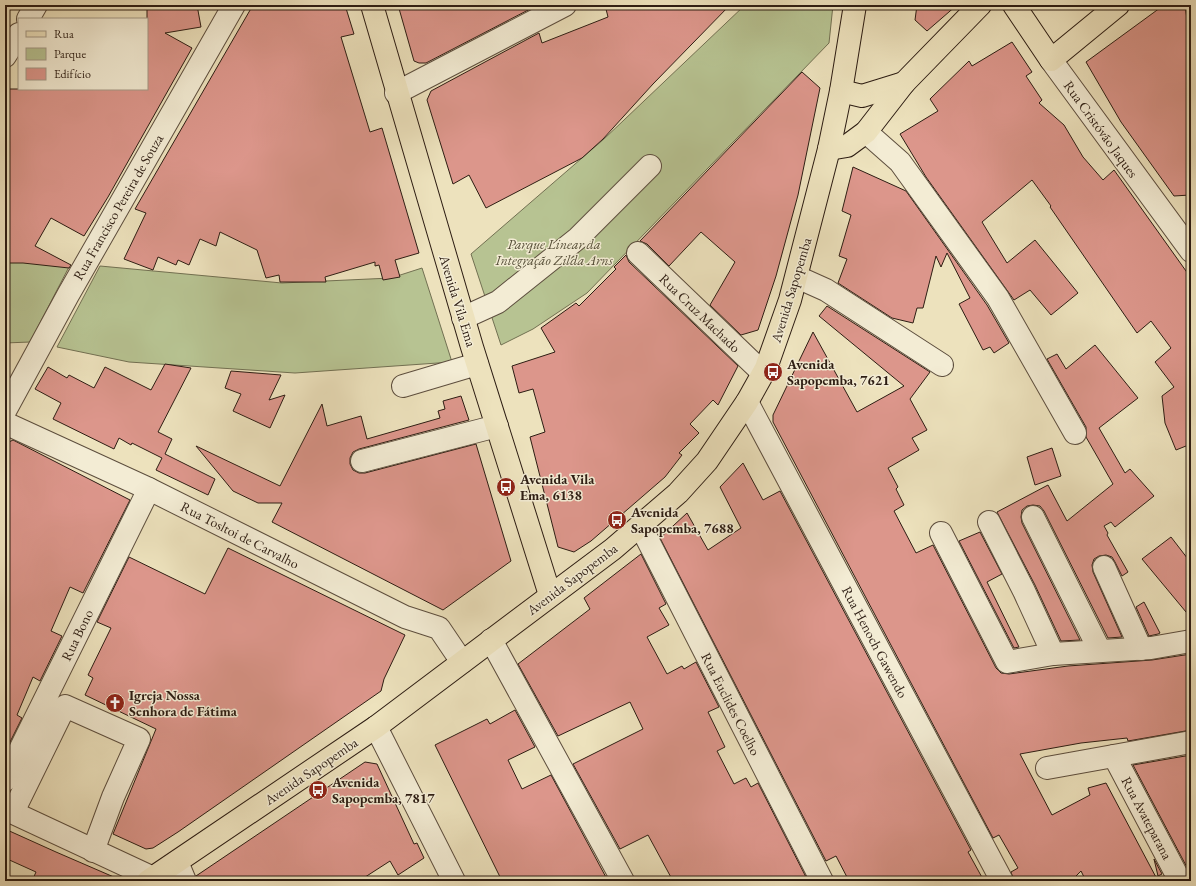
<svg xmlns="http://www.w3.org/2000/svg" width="1196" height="886" font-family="'EB Garamond',serif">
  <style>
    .green { fill: #b7c392; stroke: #727052 }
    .building { fill: #dc968b; stroke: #2d1d13 }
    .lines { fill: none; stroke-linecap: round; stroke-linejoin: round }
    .minor-casing { stroke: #5d4e3e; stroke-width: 24 }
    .major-casing { stroke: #2d1d13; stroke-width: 24 }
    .minor { stroke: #f3ecd4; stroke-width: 22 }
    .major { stroke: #ede2bd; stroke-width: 22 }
    .labels { text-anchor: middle; stroke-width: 3; stroke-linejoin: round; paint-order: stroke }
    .street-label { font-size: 14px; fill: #2d1d13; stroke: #f3ecd4 }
    .park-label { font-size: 14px; font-style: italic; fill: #564f39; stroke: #f3ecd4 }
    .poi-label { font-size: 14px; font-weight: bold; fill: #2d1d13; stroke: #f3ecd4; text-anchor: start }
  </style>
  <rect width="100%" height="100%" fill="#ede2bd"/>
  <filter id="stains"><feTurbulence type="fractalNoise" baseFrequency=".005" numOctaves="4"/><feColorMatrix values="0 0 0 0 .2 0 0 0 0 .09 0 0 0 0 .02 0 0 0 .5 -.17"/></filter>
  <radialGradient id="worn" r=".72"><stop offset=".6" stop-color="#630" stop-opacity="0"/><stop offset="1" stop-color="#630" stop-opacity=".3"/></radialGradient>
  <g class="green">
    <path d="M745 5H833L829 43 587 293 533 329 501 345 471 254 604 139Z"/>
    <path d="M5 260 70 265 30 342 5 343Z"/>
    <path d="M100 266 282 283 391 278 422 268 452 362 295 373 129 362 57 347Z"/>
  </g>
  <g class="building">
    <path d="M147 5H197L201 27 165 33 192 48 108 197 84 236 51 218 35 246 71 265 69 268 23 263H5V89H147Z"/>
    <path d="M253 5H345L354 34 341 37 370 132 382 128 419 253 395 260 400 277 383 280 379 265 375 266V262L325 277 326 282H280L279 275 266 278 257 250 220 232 216 246 200 239 189 265 178 260 176 265 158 257 153 270 124 259 146 213 135 209Z"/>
    <path d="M398 5H531L532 8 426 63H419L414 61Z"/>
    <path d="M605 5H730L653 84 603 139 582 158 486 208 469 175 453 184 427 100 431 91 539 33 542 43 608 17Z"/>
    <path d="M917 5H957L927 31 915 20Z"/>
    <path d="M1164 5H1185L1191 48 1190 195 1174 196 1121 122 1086 62Z"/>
    <path d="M1012 42 1032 72 1026 76 1042 100 1039 103 1064 125 1083 157 1103 180 1114 170 1191 278V444L1176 450 1165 423 1162 396 1174 387 1155 362 1171 348 1151 321 1137 333 1050 207 1051 206 1032 180 982 222 1007 263 1035 240 1078 293 1051 315 1030 290 1014 300 926 177 900 134 938 111 930 99 969 61 972 66Z"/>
    <path d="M802 72 820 88 798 195 776 276 758 330 741 335 710 305 735 262 701 232 669 266 647 244 640 241Z"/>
    <path d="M853 167 906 191 987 305 1009 343 994 353 990 347 983 350 959 304 970 298 947 253 941 267 936 256 923 308H917L913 323 892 318 838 283 847 259 839 256 851 215 842 211Z"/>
    <path d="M626 255 629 262 738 366 718 405 713 400 690 424 699 433 679 453 682 455 665 477 591 541 574 552 558 547 530 437 545 432 533 389 519 393 512 366 555 352 541 328 576 303 579 306 616 269 614 267Z"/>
    <path d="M827 306 930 372 910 399 927 430 912 438 919 450 888 468 898 487 896 489 904 505 894 511 916 553 933 545 996 668 1001 673 1009 674 1068 666 1152 660 1191 654V730L1128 741 1127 738 1081 743 1020 754 1052 815 1090 795 1088 788 1106 783 1158 881H1086L1081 871 1071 881H1014L1011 872 1018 868 999 835 993 838 773 422V415L813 332 857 412 904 386 819 316Z"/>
    <path d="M1095 345 1138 398 1099 428 1125 473 1130 469 1154 496 1115 527 1111 522 1104 526 1108 533 1107 535 1128 572 1122 576 1115 562 1112 557 1106 555 1099 556 1094 559 1092 565 1093 572 1122 637 1108 638 1044 511 1040 506 1033 505 1027 506 1022 510 1021 517 1022 523 1080 640 1061 641 1035 585 997 512 1048 485 1067 521 1113 484 1086 437V427L1047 359 1057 354 1066 369Z"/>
    <path d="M165 364 191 368 158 432 172 439 165 454 215 479 208 495 156 470 162 458 132 443 131 445 119 438 114 449 53 419 61 403 35 389 48 367 67 378 69 375 94 388 105 367 151 390Z"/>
    <path d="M231 371 281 375 269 400 285 395 270 428 233 411 241 394 225 388Z"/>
    <path d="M461 396 469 420 359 449 353 452 350 458V464L353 470 359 473H365L476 444 511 561 443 610 272 522 282 503H258L233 491 196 446 280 486 322 404 327 426 361 416 367 439 440 418 438 411 445 409 443 401Z"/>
    <path d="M13 440 130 500 83 593 70 587 51 631 62 636 40 681 33 677 17 715 22 718 5 752V444Z"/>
    <path d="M1052 448 1061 476 1035 485 1027 457Z"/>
    <path d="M743 463 763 500 780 491 971 850 968 852 984 881H849L836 856 826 861 660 538 687 513 708 550 741 528 720 487Z"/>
    <path d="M980 532 1002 574 987 582 1019 647 1014 648 959 541Z"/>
    <path d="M1171 537 1191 563V618L1142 559Z"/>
    <path d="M228 548 405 635 384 679 381 691 178 832 153 848 146 849 113 834 156 729 85 695 93 678 88 675 111 628 97 622 129 557 205 594Z"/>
    <path d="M641 554 666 604 659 608 669 625 647 637 667 674 682 666 684 669 696 662 719 707 708 712 725 747 717 751 734 784 746 778 751 787 758 783 808 881H673L648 835 620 849 573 764 643 729 630 702 558 736 518 664 590 609 584 598Z"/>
    <path d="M1144 602 1160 633 1158 634 1149 636 1136 607Z"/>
    <path d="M515 710 535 747 508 760 522 789 551 775 608 881H502L435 745 487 719 490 724Z"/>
    <path d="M1191 755V875L1133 765Z"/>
    <path d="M365 762 377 764 414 844 417 843 424 858 398 875 390 861 359 881H197L196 876Z"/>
    <path d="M5 829 56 852 123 881H32L36 872 5 858Z"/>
    <path d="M1154 859 1162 874 1158 876Z"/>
  </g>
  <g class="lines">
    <g class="minor-casing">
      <g id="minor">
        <path d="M28 19 36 5"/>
        <path d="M5 56 19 34"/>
        <path d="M1051 60 1191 251"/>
        <path d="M396 93 565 5"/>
        <path d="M866 132 900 162 998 298 1075 433"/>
        <path d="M638 253 763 373"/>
        <path d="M797 277 826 290 942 365"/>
        <path d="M463 318 498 302 578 238 650 166"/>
        <path d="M403 386 477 364"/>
        <path d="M747 402 1002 881"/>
        <path d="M5 411 68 295 234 5"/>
        <path d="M5 423 149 489 405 617 439 628 462 662"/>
        <path d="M362 461 497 426"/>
        <path d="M1033 517 1100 651"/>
        <path d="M989 522 1024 591 1053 654"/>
        <path d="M641 527 822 881"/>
        <path d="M941 533 1007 662 1053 654 1151 648 1191 641"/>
        <path d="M1104 567 1141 649"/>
        <path d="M491 640 623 881"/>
        <path d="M376 727 454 881"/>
        <path d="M1114 756 1180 881"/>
        <path d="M1047 768 1191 742"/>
        <path d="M5 780 149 489"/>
        <path d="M5 809 153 878"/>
        <path d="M13 812 65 706 139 739 113 797 93 851"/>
        <path d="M177 862 185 881"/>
      </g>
    </g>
    <g class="major-casing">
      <g id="major">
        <path d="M372 5 472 347 550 595"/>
        <path d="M1014 5 1051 60 1118 5"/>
        <path d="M841 91 862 96 904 83"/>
        <path d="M829 149 847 146 866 132 904 83 980 5"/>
        <path d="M148 881 376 727 613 549 678 493 707 461 747 402 766 368 790 300 829 149 841 91 855 5"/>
      </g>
    </g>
    <use href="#minor" class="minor"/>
    <use href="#major" class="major"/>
  </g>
  <defs>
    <g id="bus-disc" transform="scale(1)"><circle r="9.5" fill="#8f2418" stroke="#f3ecd4"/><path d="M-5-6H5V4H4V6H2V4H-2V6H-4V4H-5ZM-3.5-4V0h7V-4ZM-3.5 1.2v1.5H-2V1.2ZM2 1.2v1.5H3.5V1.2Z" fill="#fff"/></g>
    <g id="church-disc" transform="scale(1)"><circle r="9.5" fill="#8f2418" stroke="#f3ecd4"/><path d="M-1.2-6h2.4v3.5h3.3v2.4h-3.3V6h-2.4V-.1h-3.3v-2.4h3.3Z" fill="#fff"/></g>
  </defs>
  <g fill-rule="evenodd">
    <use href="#bus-disc" x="773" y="372"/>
    <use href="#bus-disc" x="506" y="487"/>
    <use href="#bus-disc" x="617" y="520"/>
    <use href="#church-disc" x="115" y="703"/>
    <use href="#bus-disc" x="318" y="790"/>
  </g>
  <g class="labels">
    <g class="street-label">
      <text transform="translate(1101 129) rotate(54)" y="5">Rua Cristóvão Jaques</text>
      <text transform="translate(118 207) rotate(-60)" y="5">Rua Francisco Pereira de Souza</text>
      <text transform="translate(791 290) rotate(-73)" y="5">Avenida Sapopemba</text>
      <text transform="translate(458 301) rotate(73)" y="5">Avenida Vila Ema</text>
      <text transform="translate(700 313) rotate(44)" y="5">Rua Cruz Machado</text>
      <text transform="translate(240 535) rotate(27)" y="5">Rua Tosltoi de Carvalho</text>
      <text transform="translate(572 579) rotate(-37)" y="5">Avenida Sapopemba</text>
      <text transform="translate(77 635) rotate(-64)" y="5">Rua Bono</text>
      <text transform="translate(875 642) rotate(62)" y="5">Rua Henoch Gawendo</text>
      <text transform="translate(731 704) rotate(63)" y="5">Rua Euclides Coelho</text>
      <text transform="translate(311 771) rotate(-34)" y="5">Avenida Sapopemba</text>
      <text transform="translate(1147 818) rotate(62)" y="5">Rua Avateparana</text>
    </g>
    <g class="park-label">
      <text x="554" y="249">Parque Linear da<tspan x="554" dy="16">Integração Zilda Arns</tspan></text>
    </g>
    <g class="poi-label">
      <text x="787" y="369">Avenida<tspan x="787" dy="16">Sapopemba, 7621</tspan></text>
      <text x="520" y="484">Avenida Vila<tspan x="520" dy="16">Ema, 6138</tspan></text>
      <text x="631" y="517">Avenida<tspan x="631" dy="16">Sapopemba, 7688</tspan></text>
      <text x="129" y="700">Igreja Nossa<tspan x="129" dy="16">Senhora de Fátima</tspan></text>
      <text x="332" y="787">Avenida<tspan x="332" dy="16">Sapopemba, 7817</tspan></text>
    </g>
  </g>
  <rect width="1196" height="886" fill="none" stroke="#ede2bd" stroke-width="20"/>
  <rect x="6" y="6" width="1184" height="874" fill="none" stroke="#2d1d13" stroke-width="2"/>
  <rect x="10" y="10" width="1176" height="866" fill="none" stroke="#2d1d13"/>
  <rect x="18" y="18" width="130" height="72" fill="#f3ecd4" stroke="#a49987"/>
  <rect x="26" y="31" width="20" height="6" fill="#ede2bd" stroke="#a49987"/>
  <text x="54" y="38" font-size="12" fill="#2d1d13">Rua</text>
  <rect x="26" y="48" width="20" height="12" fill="#b7c392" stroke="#a49987"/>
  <text x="54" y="58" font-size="12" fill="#2d1d13">Parque</text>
  <rect x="26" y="68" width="20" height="12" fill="#dc968b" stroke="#a49987"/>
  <text x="54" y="78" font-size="12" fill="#2d1d13">Edifício</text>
  <rect width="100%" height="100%" filter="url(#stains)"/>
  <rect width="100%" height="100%" fill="url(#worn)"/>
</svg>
